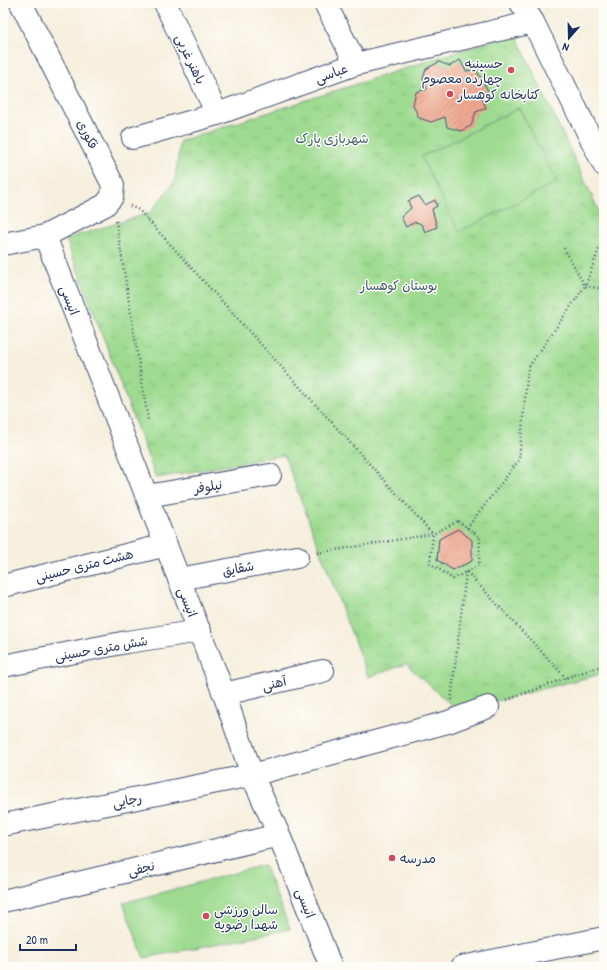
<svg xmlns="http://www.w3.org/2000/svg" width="607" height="970" font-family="'Patrick Hand','Playpen Sans Arabic',sans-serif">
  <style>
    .park { fill: url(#park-tufts); stroke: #5c8577 }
    .pitch { fill: #9edb90; stroke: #5c8577 }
    .building { fill: url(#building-hatch) }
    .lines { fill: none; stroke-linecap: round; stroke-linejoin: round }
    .minor-casing { stroke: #3c4c71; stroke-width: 24 }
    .major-casing { stroke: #3c4c71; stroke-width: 24 }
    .path { stroke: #3c4c71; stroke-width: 2.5; stroke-dasharray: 1 3; stroke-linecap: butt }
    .minor { stroke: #fff; stroke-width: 22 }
    .major { stroke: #fff; stroke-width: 22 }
    .poi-dot { fill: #d1495b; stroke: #fdfcf7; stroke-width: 1.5 }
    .labels { text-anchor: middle; stroke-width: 3; stroke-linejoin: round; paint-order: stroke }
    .street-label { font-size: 13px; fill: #1b2f5e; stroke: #fdfcf7 }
    .poi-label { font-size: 13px; fill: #1b2f5e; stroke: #fdfcf7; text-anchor: start }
    .park-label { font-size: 13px; fill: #3c5a6a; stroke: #fdfcf7 }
  </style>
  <defs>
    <pattern id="park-tufts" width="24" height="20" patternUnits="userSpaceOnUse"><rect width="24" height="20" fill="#9edb90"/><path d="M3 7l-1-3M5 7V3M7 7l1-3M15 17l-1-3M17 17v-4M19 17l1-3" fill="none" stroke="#88bc7f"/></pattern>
    <pattern id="building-hatch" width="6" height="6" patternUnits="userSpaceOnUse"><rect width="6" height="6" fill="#f0a990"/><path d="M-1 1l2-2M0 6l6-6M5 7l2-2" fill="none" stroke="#c28a79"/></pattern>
  </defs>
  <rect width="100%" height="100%" fill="#fdfcf7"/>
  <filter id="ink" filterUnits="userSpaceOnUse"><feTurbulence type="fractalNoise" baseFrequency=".025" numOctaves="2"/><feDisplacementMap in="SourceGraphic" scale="8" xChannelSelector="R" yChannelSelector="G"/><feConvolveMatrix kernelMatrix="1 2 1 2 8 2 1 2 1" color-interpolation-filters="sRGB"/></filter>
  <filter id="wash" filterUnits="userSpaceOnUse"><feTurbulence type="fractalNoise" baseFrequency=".012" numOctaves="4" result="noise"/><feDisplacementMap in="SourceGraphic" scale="16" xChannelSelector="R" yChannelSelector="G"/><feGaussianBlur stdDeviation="0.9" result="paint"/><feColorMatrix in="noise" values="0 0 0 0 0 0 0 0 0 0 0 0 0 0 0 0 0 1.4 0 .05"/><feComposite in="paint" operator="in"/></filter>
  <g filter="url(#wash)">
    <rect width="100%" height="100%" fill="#f6efdd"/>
    <path class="park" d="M515 33 604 222V673L458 711 406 664 368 677 284 455 156 478 66 239 150 213 175 181 180 141Z"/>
    <g class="pitch">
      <path d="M519 108 557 182 459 232 421 157Z"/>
      <path d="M264 865 290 929 144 958 123 903Z"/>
    </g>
    <g id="blocks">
      <g class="building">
        <path d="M460 60 466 71 476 69 488 91 481 96 486 108 476 112 471 126 461 131 447 127 445 117 431 122 419 118 413 105 416 92 427 89 423 79 426 69 439 62 450 66Z"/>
        <path d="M419 196 425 205 435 200 437 206 432 209 437 227 425 232 422 225 419 223 415 222 406 227 401 217 411 208 408 201Z"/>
        <path d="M458 529 472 540V561L453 570 437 560 439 539Z"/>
      </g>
    </g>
  </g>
  <g filter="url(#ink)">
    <use href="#blocks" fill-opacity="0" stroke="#3c4c71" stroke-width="1"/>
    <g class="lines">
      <g class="minor-casing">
        <g id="minor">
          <path d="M165 3 217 114"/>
          <path d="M325 3 356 64"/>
          <path d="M133 138 217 114 356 64 533 22"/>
          <path d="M45 236 224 694 252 775 279 835 331 967"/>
          <path d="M3 244 45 236 105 205 112 197 113 185 21 3"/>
          <path d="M147 496 270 475"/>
          <path d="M179 579 297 557"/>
          <path d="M3 586 166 545"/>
          <path d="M3 666 127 642 200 631"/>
          <path d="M224 694 323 671"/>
          <path d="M3 825 252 775 448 722 488 707"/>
          <path d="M3 901 279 835"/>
          <path d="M462 967 604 938"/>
        </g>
      </g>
      <g class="major-casing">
        <path id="major" d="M521 3 533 22 604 165"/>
      </g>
      <g class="path">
        <path d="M130 206 139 210 433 534"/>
        <path d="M116 221 148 420"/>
        <path d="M564 248 585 286 604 289"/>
        <path d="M458 521 480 537 479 565 453 579 430 563 433 534Z"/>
        <path d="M467 528 519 460 528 368 585 286 604 236"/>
        <path d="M317 553 432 534"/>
        <path d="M467 572 566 678"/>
        <path d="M451 700 466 572"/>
        <path d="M507 700 566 678 604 665"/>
      </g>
      <use href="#minor" class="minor"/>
      <use href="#major" class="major"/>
    </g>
  </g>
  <g class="poi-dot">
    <circle cx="511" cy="70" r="4"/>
    <circle cx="450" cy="94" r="4"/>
    <circle cx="392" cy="858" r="4"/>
    <circle cx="206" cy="916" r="4"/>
  </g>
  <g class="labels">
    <g class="street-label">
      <text transform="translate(191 59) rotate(65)" y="5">باهنر غربی</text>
      <text transform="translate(331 73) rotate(-20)" y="5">عباسی</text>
      <text transform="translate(88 134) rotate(63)" y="5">فکوری</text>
      <text transform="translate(70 300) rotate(69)" y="5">انیسی</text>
      <text transform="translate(208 486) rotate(-9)" y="5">نیلوفر</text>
      <text transform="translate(84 565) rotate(-14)" y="5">هشت متری حسینی</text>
      <text transform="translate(238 568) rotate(-11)" y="5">شقایق</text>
      <text transform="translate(188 602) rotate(69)" y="5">انیسی</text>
      <text transform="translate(101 648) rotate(-10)" y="5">شش متری حسینی</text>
      <text transform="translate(274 683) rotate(-13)" y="5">آهنی</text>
      <text transform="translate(127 800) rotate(-11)" y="5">رجایی</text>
      <text transform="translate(141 868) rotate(-14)" y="5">نجفی</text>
      <text transform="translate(306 903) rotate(69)" y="5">انیسی</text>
    </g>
    <g class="poi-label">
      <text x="503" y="68" text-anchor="end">حسینیه<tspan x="503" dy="15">چهارده معصوم</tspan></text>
      <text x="458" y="99">کتابخانه کوهسار</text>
      <text x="400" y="863">مدرسه</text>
      <text x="214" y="914">سالن ورزشی<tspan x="214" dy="15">شهدا رضویه</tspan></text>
    </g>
    <g class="park-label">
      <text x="332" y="143">شهربازی پارک</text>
      <text x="399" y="290">بوستان کوهسار</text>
    </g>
  </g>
  <rect width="607" height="970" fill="none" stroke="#fdfcf7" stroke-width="16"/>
  <g transform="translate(569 38) rotate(200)" stroke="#fdfcf7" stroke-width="3" paint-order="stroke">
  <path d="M0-3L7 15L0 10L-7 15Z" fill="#1b2f5e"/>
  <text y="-6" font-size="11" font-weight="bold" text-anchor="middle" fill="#1b2f5e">N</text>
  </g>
  <path d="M20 944v6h56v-6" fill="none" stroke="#1b2f5e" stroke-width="2"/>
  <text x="26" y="944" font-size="12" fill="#1b2f5e" stroke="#fdfcf7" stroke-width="3" paint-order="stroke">20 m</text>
</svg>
